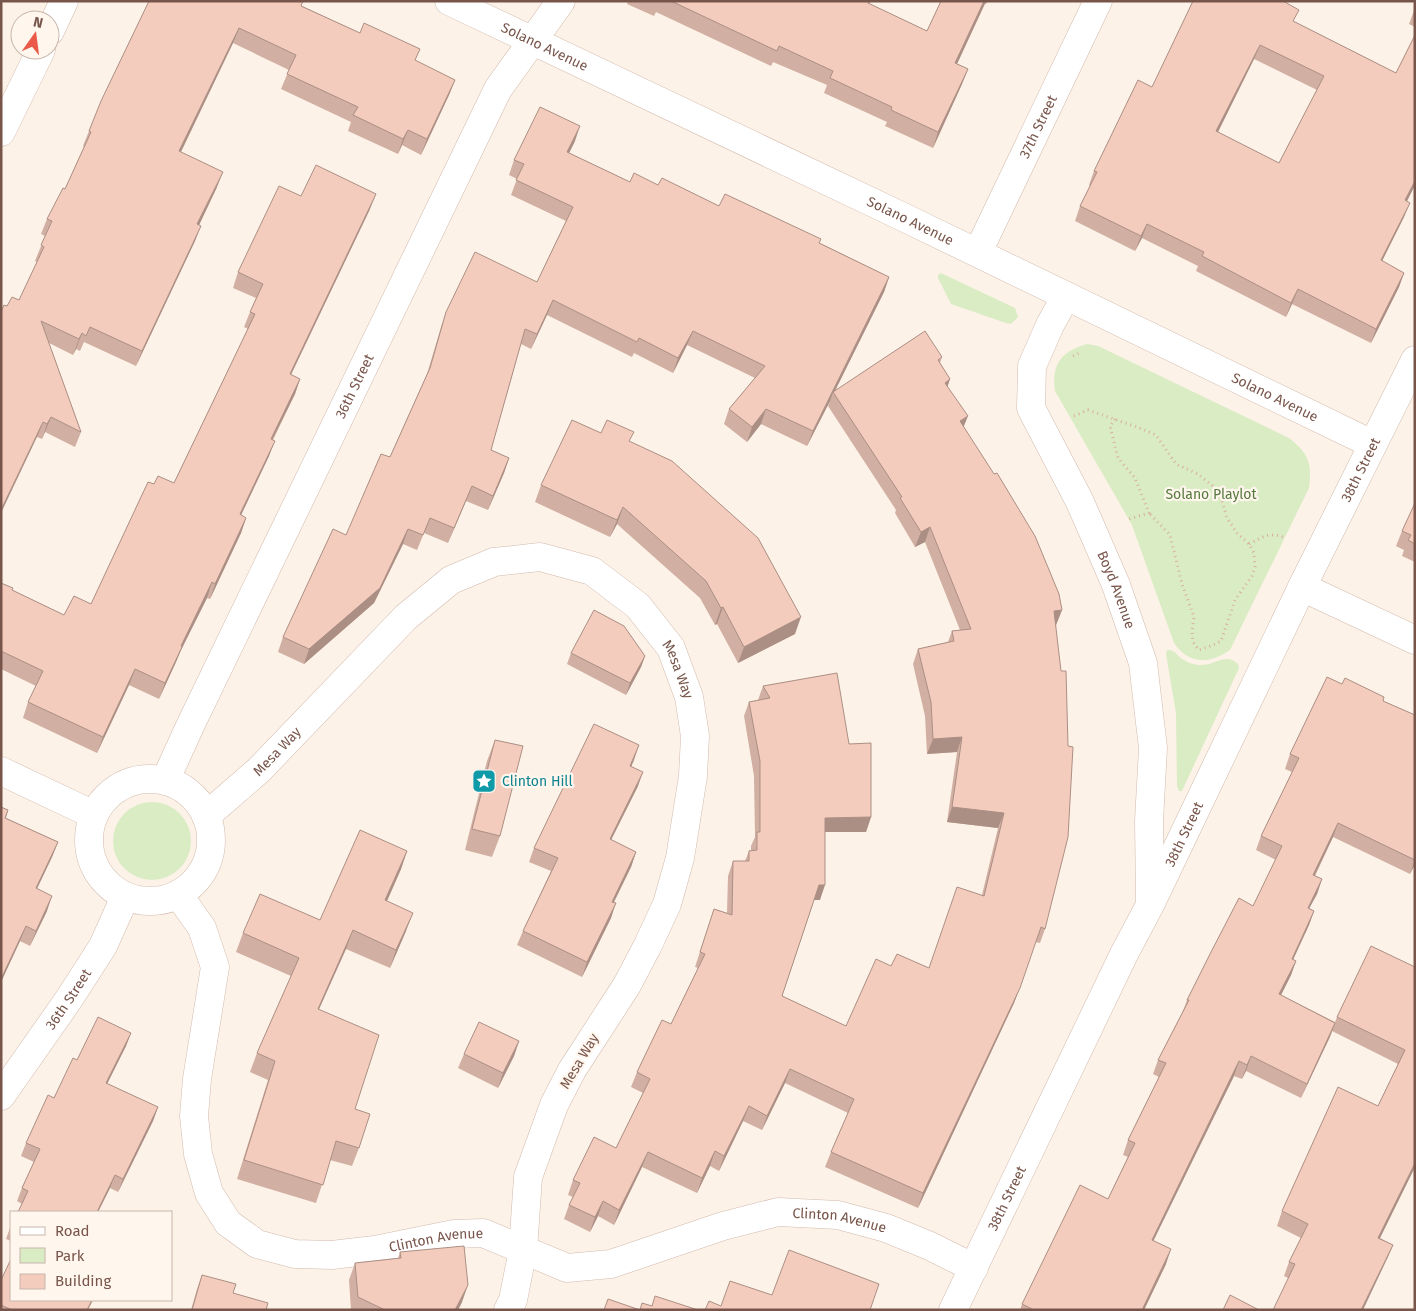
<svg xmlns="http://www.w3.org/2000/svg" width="1416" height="1311" font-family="'Fira Sans',sans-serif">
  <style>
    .green { fill: #d9ecc4 }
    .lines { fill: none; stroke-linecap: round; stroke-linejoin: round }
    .minor-casing { stroke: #d2baae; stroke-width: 29 }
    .path { stroke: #d9afa0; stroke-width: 3; stroke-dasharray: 1 4; stroke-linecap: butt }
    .minor { stroke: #fff; stroke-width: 28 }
    .wall { fill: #d2afa3; fill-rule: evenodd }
    .shaded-wall { fill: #ab8f84 }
    .building { fill: #f4ccbd; stroke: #ab8f84; fill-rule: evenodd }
    .labels { text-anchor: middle; stroke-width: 4.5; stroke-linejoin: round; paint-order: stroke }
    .street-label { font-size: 14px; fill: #78554a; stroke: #fff6ee }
    .park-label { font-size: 14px; fill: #56783e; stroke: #fff6ee }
    .culture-label { font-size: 14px; fill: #0d838f; stroke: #fff6ee; text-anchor: start }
  </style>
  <rect width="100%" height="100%" fill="#fdf2e7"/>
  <g class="green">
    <path d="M941 273 1015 308 1018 317 1011 324 1006 323 951 304 938 278V275Z"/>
    <path d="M1087 344 1098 346 1289 438C1309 454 1312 463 1309 488L1230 650C1210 664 1189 665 1174 643L1132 525 1055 391C1051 364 1062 351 1087 344Z"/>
    <path d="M1167 650C1176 649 1177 657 1184 660 1188 663 1196 665 1200 665 1216 665 1225 652 1238 664L1239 668 1182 791H1179L1177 786 1176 713 1166 654Z"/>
    <circle cx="152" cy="841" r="39"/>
  </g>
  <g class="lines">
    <g class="minor-casing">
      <g id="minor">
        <path id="s1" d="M449 1 901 216 1372 444"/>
        <path d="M50 31 64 1"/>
        <path d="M1 132 41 50"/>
        <path id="s2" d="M978 252 1098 1"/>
        <path id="s3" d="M1066 296 1050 325 1032 366 1031 408 1080 502 1097 541 1116 585 1143 663 1153 748 1149 821 1150 899"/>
        <path d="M1302 587 1415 640"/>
        <path d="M1 771 94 815"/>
        <circle cx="150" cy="840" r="61"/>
        <path id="s4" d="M165 781 190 726 498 89 561 1"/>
        <path id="s5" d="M206 816 259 770 406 617 451 580 494 562 540 557 592 571 638 606 671 648 689 697 695 736 693 776 680 858 667 904 648 945 627 985 572 1070 554 1105 528 1177 523 1250 513 1300 508 1310"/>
        <path id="s6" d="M178 894 202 928 215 967 197 1079 194 1116 198 1154 209 1193 228 1223 257 1244 295 1254 332 1255 375 1250 454 1234 483 1233 567 1268 611 1264 723 1226 778 1212 838 1215 886 1228 930 1246 974 1268"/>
        <path id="s7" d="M1 1096 69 999 103 946 125 897"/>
        <path id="s8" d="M953 1310 1124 954 1150 905 1302 587 1415 360"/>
      </g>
    </g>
    <g class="path">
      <path d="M1073 356 1082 352"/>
      <path d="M1074 416 1088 410 1137 427 1156 435 1176 464 1198 474 1219 491 1227 518 1237 533 1249 544 1254 553 1255 567 1252 576 1235 600 1221 641 1213 645 1199 650 1193 642 1192 632 1194 617 1182 584 1170 535 1149 513"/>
      <path d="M1115 419 1110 426 1118 458 1135 478 1149 513 1129 519"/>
      <path d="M1249 544C1263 537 1269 531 1285 538"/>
    </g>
    <use href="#minor" class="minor"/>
  </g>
  <g class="wall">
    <path d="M149 1 302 6 360 33 420 49 415 61 455 80 449 95 421 155 402 145 398 154 348 131 351 122 281 89 289 70 233 43 181 152 217 187 199 225 195 241 136 366 84 342 80 351 76 349 73 355 49 343 81 432 75 447 45 432 42 439 37 437 7 306 19 300 37 262 35 261 45 236 41 234 47 219 65 189 84 147 83 146 89 131Z"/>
    <path d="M628 1H871L869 4 927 31 941 1H988L986 4H985L957 64 968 69 962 84 933 148 885 126 887 122 824 93 827 85 773 62 771 66 656 12 654 16 627 4Z"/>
    <path d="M1415 8V27L1409 24Z"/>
    <path d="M1295 22 1396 73 1415 35V185L1407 201 1404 217 1382 261 1404 273 1399 287 1371 343 1292 304 1286 317 1196 271 1198 266 1142 238 1135 251 1075 221 1080 206 1090 186 1089 185 1094 171 1152 87ZM1254 59 1317 90 1279 163 1218 132Z"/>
    <path d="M575 141 569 153 630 182 658 185 719 206 820 243 889 277 884 292 835 390 942 357 940 363 950 379 947 387 964 427 1062 610 1056 625H1055L1045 929 1040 943 1035 942 1014 1003 918 1208 825 1167 831 1152 848 1113 785 1083 762 1130 743 1121 719 1171 710 1166 697 1193 642 1167 614 1225 598 1216 590 1232 564 1219 569 1205 573 1197 568 1195 573 1180 616 1148 643 1093 631 1087 637 1072 671 1024 698 968 695 967 714 909 727 913 728 876 733 861H745L749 851 751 850V846L755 837 754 776 744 716 749 702 758 700 763 686 849 744 871 817 866 832H825L820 900H814L782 996 846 1026 891 966 929 968 982 895 998 828 947 822 957 752 927 754 925 716 913 664 918 649 948 642 952 631 960 630 925 542 915 547 895 513 896 510 828 406 830 401 807 446 761 424 747 442 724 424 729 409 755 378 687 345 673 373 634 353 632 357 547 315 531 349 521 344 491 450 509 458 504 473 488 510 466 501 448 543 424 533 417 550 403 544 374 603 304 664 278 652 283 637 346 535 390 457 427 374 441 327 446 312 537 282 566 221 511 195 517 179 509 175 514 160Z"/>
    <path d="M301 196 370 209 291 375 300 379 295 394 273 440 269 456 241 515 246 518 241 533 210 599 207 598 181 650 176 662 159 699 129 685 97 753 23 718 28 702 36 686 1 669V583L12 590 64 615 91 604 154 484 174 483 248 329 244 327 250 312 256 298 233 288 238 272Z"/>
    <path d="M601 433 630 441 795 634 738 663 717 624 715 625 700 598 617 524 610 537 535 502 541 485Z"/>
    <path d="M1415 503V562L1402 556 1404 550 1396 546 1402 531Z"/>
    <path d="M571 653 645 656 641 667 626 695 567 664Z"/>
    <path d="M1342 684 1383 701 1415 715V864L1410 874 1333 837 1315 876 1322 879 1317 894 1309 908 1314 911 1309 925 1293 959 1296 961 1291 975 1281 995 1335 1022 1337 1017 1415 967V1167L1380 1238 1393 1245 1387 1259 1288 1278 1284 1276 1289 1262 1301 1238 1277 1226 1282 1211 1378 1106 1398 1064 1332 1031 1301 1098 1246 1071 1242 1079 1234 1076 1153 1240 1166 1264 1144 1310H1020L1022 1304 1108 1199 1128 1157 1123 1155 1128 1140 1159 1077 1153 1074 1158 1060 1183 1011 1187 1000 1253 906 1276 860 1256 850 1261 836 1292 772 1285 769 1290 754Z"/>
    <path d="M495 740 500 836 492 857 465 850 487 761Z"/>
    <path d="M634 760 631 767 638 786 611 840 636 852 631 867 614 902 611 918 582 977 517 945 523 931 551 871 529 862 534 848Z"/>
    <path d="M1 807 8 810 6 818 58 842 52 857 37 889 47 911 30 946 20 941 1 982Z"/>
    <path d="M407 851 401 869 387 901 406 931 390 968 346 949 319 1009 355 1109 359 1148 352 1166 330 1160 316 1203 237 1179 268 1080 250 1072 257 1053 291 976 236 952 243 933 320 920Z"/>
    <path d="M131 1033 126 1046 107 1084 158 1107 153 1121 118 1192 110 1188 98 1212H18L22 1204 17 1201 22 1188 34 1162 21 1156 26 1143 77 1060Z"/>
    <path d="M519 1041 514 1056 498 1088 458 1068 464 1054Z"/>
    <path d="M11 1225V1241L6 1239Z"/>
    <path d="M400 1252 462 1302 458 1310H351L349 1280 355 1263 398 1258Z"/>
    <path d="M202 1275 233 1293 266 1310H191L197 1289Z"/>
    <path d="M1 1280 88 1310H1Z"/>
  </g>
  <g class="shaded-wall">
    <path d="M984 1H986L950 79 955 63Z"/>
    <path d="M239 28 233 43 174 166 179 151Z"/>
    <path d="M1260 45 1254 59 1211 146 1216 131Z"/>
    <path d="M968 69 962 84 933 148 938 132Z"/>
    <path d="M455 80 449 95 421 155 427 139Z"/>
    <path d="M580 126 575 141 562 167 567 152Z"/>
    <path d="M408 130 402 145 398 154 403 139Z"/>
    <path d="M223 172 217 187 192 240 197 224Z"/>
    <path d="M1415 181V185L1400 215 1405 200Z"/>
    <path d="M376 194 370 209 284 389 290 374Z"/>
    <path d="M1410 203 1404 217 1375 275 1381 260Z"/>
    <path d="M1147 224 1142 238 1135 251 1141 236Z"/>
    <path d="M201 226 195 241 136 366 142 351Z"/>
    <path d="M1404 273 1399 287 1371 343 1376 329Z"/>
    <path d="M889 277 884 292 834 393 833 392 830 401 807 446 813 431Z"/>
    <path d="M1298 289 1292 304 1286 317 1291 303Z"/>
    <path d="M553 300 547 315 531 349 537 334Z"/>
    <path d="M693 331 687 345 673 373 678 358Z"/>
    <path d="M82 333 76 349 73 355 79 339Z"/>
    <path d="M300 379 295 394 265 454 271 439Z"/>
    <path d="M950 379 945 394V383Z"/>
    <path d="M766 409 761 424 747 442 752 427Z"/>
    <path d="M968 416 962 431 960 421Z"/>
    <path d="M51 417 45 432 42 439 47 424Z"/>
    <path d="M43 422 37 437 1 513V510Z"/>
    <path d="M275 441 269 456 234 530 240 514Z"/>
    <path d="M509 458 504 473 488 510 493 496Z"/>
    <path d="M472 486 466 501 448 543 454 528Z"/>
    <path d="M623 507 617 524 610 537 617 520Z"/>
    <path d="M246 518 241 533 210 599 215 584Z"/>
    <path d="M930 527 925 542 915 547 921 532Z"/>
    <path d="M408 529 403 544 374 603 304 664 309 649Z"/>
    <path d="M212 582 207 598 181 650 176 662 159 699 165 683 181 646Z"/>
    <path d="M723 607 717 624 715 625 721 608Z"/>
    <path d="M1062 610 1056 625 1048 626 1054 611Z"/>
    <path d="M801 617 795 634 738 663 744 647Z"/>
    <path d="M645 656 641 667 626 695 630 683Z"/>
    <path d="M135 669 129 685 97 753 103 737Z"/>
    <path d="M962 737 957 752 927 754 933 739Z"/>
    <path d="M639 745 634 760 625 780 630 766Z"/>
    <path d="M643 772 638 786 604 854 610 839Z"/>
    <path d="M952 807 1004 813 998 828 947 822Z"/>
    <path d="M871 817 866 832H819L825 818Z"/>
    <path d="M1338 823 1333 837 1308 889 1313 875Z"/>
    <path d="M58 842 52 857 30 903 36 888Z"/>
    <path d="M407 851 401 869 379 919 385 900Z"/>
    <path d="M636 852 631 867 607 916 612 902Z"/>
    <path d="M1415 860V864L1410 874Z"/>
    <path d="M1322 879 1317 894 1302 922 1308 908Z"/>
    <path d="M819 885H825L820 900H814Z"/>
    <path d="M52 896 47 911 30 946 36 931Z"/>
    <path d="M616 903 611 918 582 977 587 962Z"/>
    <path d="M1314 911 1309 925 1287 973 1292 959Z"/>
    <path d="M413 913 406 931 390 968 396 950Z"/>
    <path d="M26 926 20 941 1 982V979Z"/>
    <path d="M353 930 346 949 311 1027 318 1009Z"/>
    <path d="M1296 961 1291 975 1274 1009 1279 994Z"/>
    <path d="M1020 988 1014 1003 918 1208 923 1193Z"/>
    <path d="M1335 1023 1330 1037 1301 1098 1307 1084Z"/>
    <path d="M131 1033 126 1046 101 1096 106 1083Z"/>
    <path d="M519 1041 514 1056 498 1088 503 1073Z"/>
    <path d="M1251 1056 1246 1071 1242 1079 1247 1065Z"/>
    <path d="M1239 1061 1234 1076 1147 1254 1152 1240Z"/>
    <path d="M790 1069 785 1083 762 1130 767 1116Z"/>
    <path d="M749 1106 743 1121 719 1171 724 1156Z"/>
    <path d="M158 1107 153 1121 118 1192 123 1179Z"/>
    <path d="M715 1151 710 1166 697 1193 702 1178Z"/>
    <path d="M648 1152 642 1167 614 1225 619 1210Z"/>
    <path d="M1415 1163V1167L1373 1252 1378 1238Z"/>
    <path d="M115 1175 110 1188 98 1212H97Z"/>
    <path d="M603 1201 598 1216 590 1232 595 1217Z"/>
    <path d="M1393 1245 1387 1259 1363 1310H1361Z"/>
    <path d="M1171 1249 1166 1264 1144 1310H1142Z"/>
    <path d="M468 1285 462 1302 458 1310H455Z"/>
    <path d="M92 1300H93L88 1310H87Z"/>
  </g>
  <g class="building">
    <path d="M149 1H303L301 6 360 33 364 23 420 49 415 60 455 80 427 139 408 130 403 139 353 115 358 107 287 74 296 55 239 28 179 151 223 172 197 224 201 226 142 351 90 327 86 336 82 333 79 339 41 321 81 432 51 417 47 424 43 422 1 510V312L4 305 7 306 12 297 19 300 44 247 41 245 52 221 47 219 63 188 65 189 91 132 89 131 101 101Z"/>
    <path d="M671 1H869L868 3 927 31 941 1H984L955 63 968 69 938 132 891 110 892 107 830 78 833 71 779 46 777 51Z"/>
    <path d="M1193 1H1283L1299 10 1293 21 1396 73 1415 35V181L1405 200 1410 203 1381 260 1404 273 1376 329 1298 289 1291 303 1202 256 1204 252 1147 224 1141 236 1080 206 1097 172 1094 171 1138 80 1152 87ZM1260 45 1324 76 1279 163 1216 131Z"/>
    <path d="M540 107 580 126 567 152 630 182 634 173 658 185 662 178 719 206 725 194 821 239 819 243 889 277 813 431 766 409 752 427 729 409 765 366 693 331 678 358 639 338 637 342 553 300 537 334 525 329 491 450 509 458 493 496 472 486 454 528 430 518 423 535 408 529 380 588 309 649 283 637 333 529 346 535 381 454 390 457 430 368 446 312 475 252 537 282 573 207 516 180 524 164 514 160Z"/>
    <path d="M316 165 376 194 290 374 300 379 271 439 275 441 240 514 246 518 215 584 212 582 181 646 182 647 165 683 135 669 103 737 28 702 43 671 1 651V583L13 588 12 590 64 615 74 596 91 604 148 482 154 484 158 476 174 483 255 314 250 312 263 284 238 272 279 186 301 196Z"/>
    <path d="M925 331 942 357 938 360 950 379 945 383 968 416 960 421 994 474 997 473 1035 536 1059 594 1062 610 1054 611 1061 671H1066L1068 746 1073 747 1068 837 1045 929 1041 927 1020 988 923 1193 831 1152 854 1099 790 1069 767 1116 749 1106 724 1156 715 1151 702 1178 648 1152 619 1210 603 1201 595 1217 569 1205 580 1183 573 1180 594 1137 616 1148 650 1079 637 1072 662 1020 671 1024 705 954 700 952 714 909 732 915 733 861H749V851L757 850V832H760V761L749 702 770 698 763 686 837 673 849 744 871 743V817L825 818V885H819L782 996 846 1026 876 959 891 966 897 954 929 968 957 887 984 896 1004 813 952 807 962 737 933 739 931 702 918 649 954 641 952 631 971 629 930 527 921 532 900 498 902 497 833 392Z"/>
    <path d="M572 420 601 433 607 420 634 432 629 441 672 461 758 538 801 617 744 647 723 607 721 608 706 581 623 507 617 520 541 485Z"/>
    <path d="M1415 503V544L1408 540 1411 535 1402 531Z"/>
    <path d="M594 610 624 626 645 656 630 683 571 653Z"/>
    <path d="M1327 677 1342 684 1345 678 1384 697 1383 701 1415 715V860L1338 823 1313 875 1322 879 1308 908 1314 911 1292 959 1296 961 1279 994 1335 1023 1307 1084 1251 1056 1247 1065 1239 1061 1152 1240 1171 1249 1142 1310H1034L1022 1304 1080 1185 1108 1199 1135 1143 1128 1140 1166 1063 1158 1060 1189 1000H1187L1210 954 1239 898 1253 906 1282 846 1261 836 1299 758 1290 754Z"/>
    <path d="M594 724 639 745 630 766 643 772 610 839 636 852 612 902 616 903 587 962 523 931 558 858 534 848Z"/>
    <path d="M495 740 523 746 500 836 472 829Z"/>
    <path d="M1 807 8 810 5 818 58 842 36 888 52 896 36 931 26 926 1 979Z"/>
    <path d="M360 830 407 851 385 900 413 913 396 950 353 930 318 1009 379 1035 355 1109 370 1114 359 1148 336 1141 323 1185 244 1160 275 1061 257 1053 299 958 243 933 260 894 320 920Z"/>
    <path d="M1371 946 1415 967V1163L1378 1238 1393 1245 1361 1310H1273L1295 1264 1289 1262 1308 1224 1282 1211 1338 1087 1378 1106 1405 1050 1337 1017Z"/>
    <path d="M98 1017 131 1033 106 1083 158 1107 123 1179 115 1175 97 1212H18L28 1191 22 1188 40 1149 26 1143 48 1095 54 1098 73 1058 77 1060Z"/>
    <path d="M479 1022 519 1041 503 1073 464 1054Z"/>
    <path d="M464 1246 468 1285 455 1310H385L358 1297 355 1263 401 1258 400 1252Z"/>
    <path d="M789 1250 879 1284 870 1310H705L709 1301 721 1306 730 1281 772 1295Z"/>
    <path d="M11 1259V1300H92L87 1310H12L1 1305V1280Z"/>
    <path d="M202 1275 236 1284 233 1293 268 1303 266 1310H192Z"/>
    <path d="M1230 1295 1259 1310H1223Z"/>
    <path d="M655 1296 698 1310H604L608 1299 640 1310 642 1303 652 1306Z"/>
  </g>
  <defs>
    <g id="sight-square" transform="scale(1.25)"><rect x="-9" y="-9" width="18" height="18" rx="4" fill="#0f9aa8" stroke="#fff6ee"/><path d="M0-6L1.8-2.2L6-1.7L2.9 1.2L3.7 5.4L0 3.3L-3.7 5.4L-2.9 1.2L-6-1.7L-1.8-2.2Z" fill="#fff"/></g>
  </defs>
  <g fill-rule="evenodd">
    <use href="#sight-square" x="484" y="781"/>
  </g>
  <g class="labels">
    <g class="street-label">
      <text dy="5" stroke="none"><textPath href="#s1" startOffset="106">Solano Avenue</textPath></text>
      <text dy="5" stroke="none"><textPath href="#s2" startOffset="139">37th Street</textPath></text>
      <text dy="5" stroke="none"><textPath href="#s1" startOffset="511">Solano Avenue</textPath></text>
      <text dy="5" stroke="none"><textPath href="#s4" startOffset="438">36th Street</textPath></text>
      <text dy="5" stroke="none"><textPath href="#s1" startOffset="916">Solano Avenue</textPath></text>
      <text dy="5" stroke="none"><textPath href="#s8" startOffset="934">38th Street</textPath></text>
      <text dy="5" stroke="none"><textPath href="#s3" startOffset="321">Boyd Avenue</textPath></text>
      <text dy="5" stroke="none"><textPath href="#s5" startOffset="621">Mesa Way</textPath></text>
      <text dy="5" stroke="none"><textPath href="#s5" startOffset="96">Mesa Way</textPath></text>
      <text dy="5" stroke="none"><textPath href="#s8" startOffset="529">38th Street</textPath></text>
      <text dy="5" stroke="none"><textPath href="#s7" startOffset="118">36th Street</textPath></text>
      <text transform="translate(579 1061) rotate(-59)" y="5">Mesa Way</text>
      <text dy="5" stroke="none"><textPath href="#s8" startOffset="124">38th Street</textPath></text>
      <text dy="5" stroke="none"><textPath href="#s6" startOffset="985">Clinton Avenue</textPath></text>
      <text dy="5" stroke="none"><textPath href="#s6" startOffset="565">Clinton Avenue</textPath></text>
    </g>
    <g class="park-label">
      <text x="1211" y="499">Solano Playlot</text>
    </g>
    <g class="culture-label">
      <text x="502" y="786">Clinton Hill</text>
    </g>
  </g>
  <rect width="1416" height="1311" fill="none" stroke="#78554a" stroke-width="5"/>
  <rect x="10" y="1211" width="162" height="90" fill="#fff6ee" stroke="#c9b6ac"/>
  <rect x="20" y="1227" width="25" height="8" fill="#ffffff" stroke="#c9b6ac"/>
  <text x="55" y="1236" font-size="15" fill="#78554a">Road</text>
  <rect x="20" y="1248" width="25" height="15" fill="#d9ecc4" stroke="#c9b6ac"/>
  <text x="55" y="1261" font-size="15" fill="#78554a">Park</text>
  <rect x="20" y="1274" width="25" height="15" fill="#f4ccbd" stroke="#c9b6ac"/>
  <text x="55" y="1286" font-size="15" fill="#78554a">Building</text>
  <g transform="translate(35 35) rotate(14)"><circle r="24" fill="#fff6ee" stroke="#c9b6ac"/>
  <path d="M0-4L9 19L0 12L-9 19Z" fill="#eb5948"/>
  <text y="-8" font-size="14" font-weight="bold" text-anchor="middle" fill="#78554a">N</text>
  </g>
</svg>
